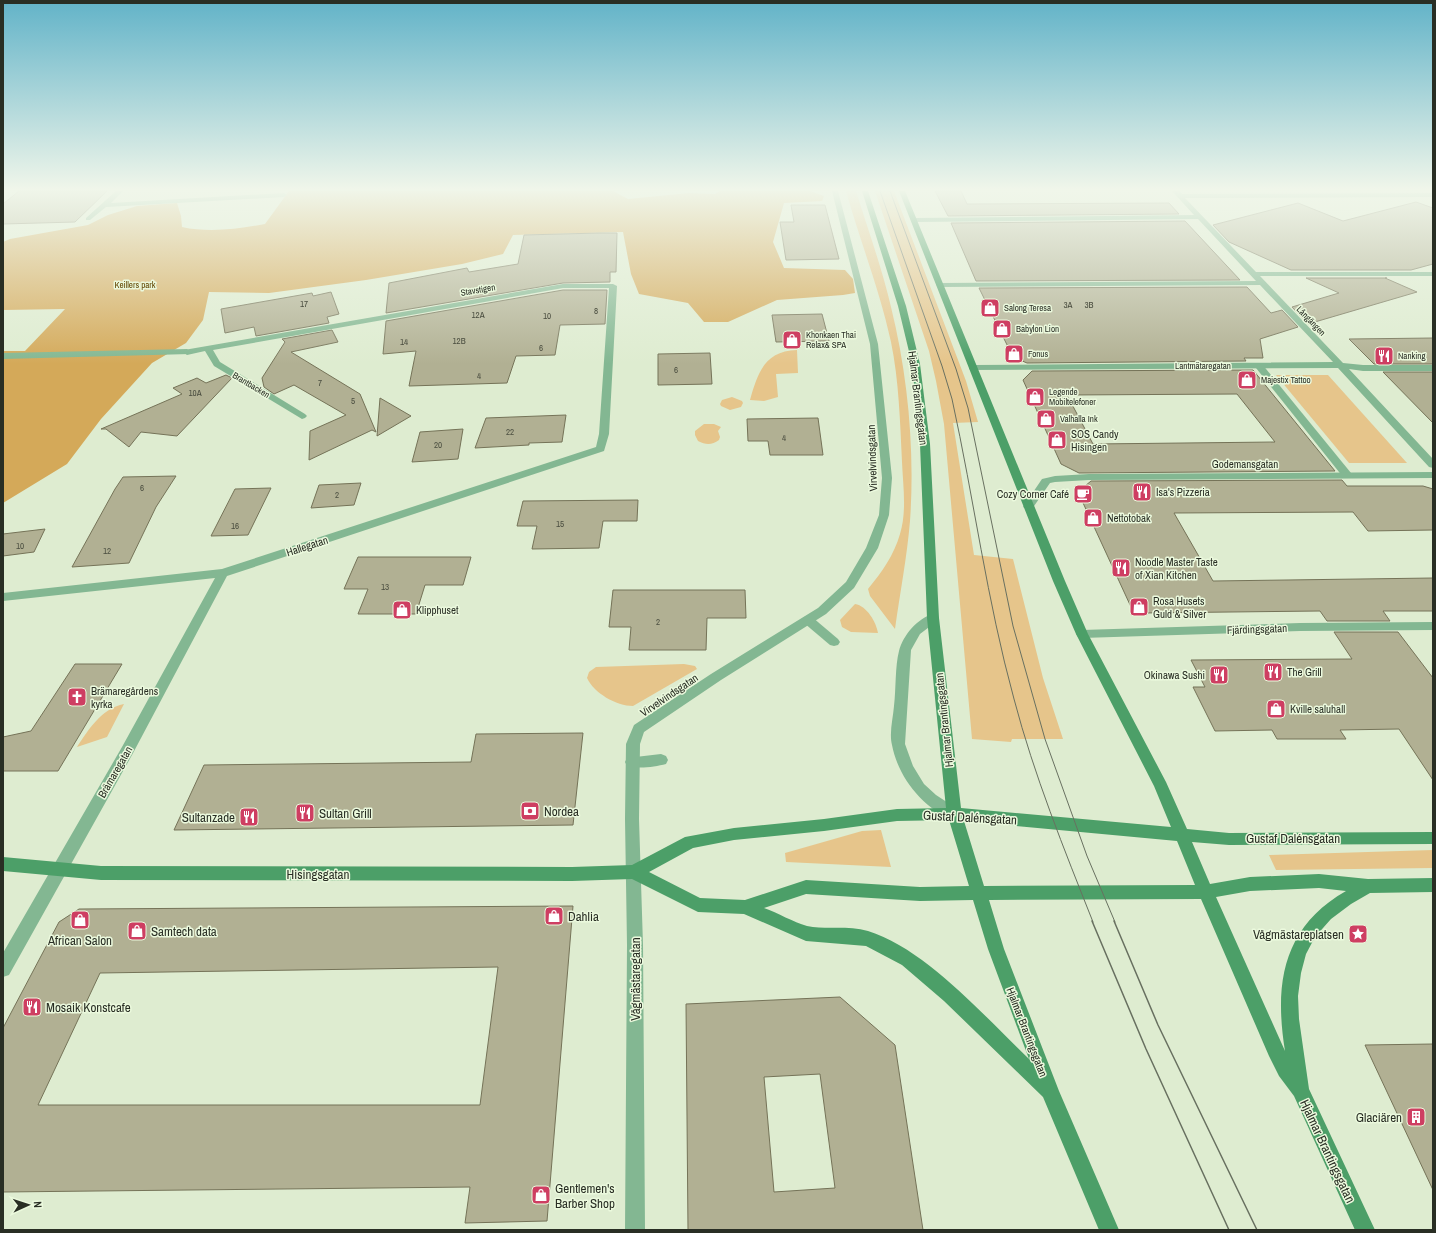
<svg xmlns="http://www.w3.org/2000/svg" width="1436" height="1233" font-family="'Archivo Narrow',sans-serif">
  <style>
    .green { fill: #e6c58b }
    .forest { fill: #d4a959 }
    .building { fill: #b1b093; stroke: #757358; fill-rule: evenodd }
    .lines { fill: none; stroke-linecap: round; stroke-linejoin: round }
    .lane { fill: #83b792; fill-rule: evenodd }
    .street { fill: #83b792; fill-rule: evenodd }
    .secondary { fill: #4c9f68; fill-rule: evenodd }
    .tram-far1 { stroke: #687060; stroke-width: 1 }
    .tram { stroke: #687060; stroke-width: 1.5 }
    .labels { text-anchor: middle; stroke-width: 3; stroke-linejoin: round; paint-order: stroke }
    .far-park-label { font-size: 9px; fill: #614500; stroke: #ebf9dd }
    .far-street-label { font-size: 9px; fill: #292e24; stroke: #ebf9dd }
    .number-label { font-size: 9px; fill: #4b4e40 }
    .far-poi-label { font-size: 9px; fill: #292e24; stroke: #ebf9dd; text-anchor: start }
    .street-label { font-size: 11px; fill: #292e24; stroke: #ebf9dd }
    .poi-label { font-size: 11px; fill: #292e24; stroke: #ebf9dd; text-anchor: start }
    .near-poi-label { font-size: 13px; fill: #292e24; stroke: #ebf9dd; text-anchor: start }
    .near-street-label { font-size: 13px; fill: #292e24; stroke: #ebf9dd }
  </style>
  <rect width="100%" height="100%" fill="#deecd0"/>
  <g class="green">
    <path d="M846 191H856C868 230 882 268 891 307 908 376 915 450 910 521 907 557 900 593 895 629L870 596 868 589C882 572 894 555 900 534 907 511 903 486 902 462 900 422 899 381 891 342 880 291 860 241 846 191Z"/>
    <path d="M875 191H894L966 381 978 422 953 423 974 555 1013 559 1043 678 1063 739H1012L1011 742 972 739 944 424 936 381 929 351Z"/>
    <path d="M797 350 798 373 776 374 778 397 764 401 750 400C758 372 765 351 797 350Z"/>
    <path d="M1276 375H1328L1407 463H1349Z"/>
    <path d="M732 397 742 401 743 403 741 407 730 410 721 406 720 404 722 400Z"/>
    <path d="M704 424H714L721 427 718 431 720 437 719 440C712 445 706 445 698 441L695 435V431Z"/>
    <path d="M855 604C867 606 876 622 878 633L851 632 842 627 840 620Z"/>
    <path d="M684 664 695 666 697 669 633 706C616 706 594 693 587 678L589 672 596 667Z"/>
    <path d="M124 704 107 737 77 747C89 729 101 709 124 704Z"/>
    <path d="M881 830 891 867 786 862 785 853 862 831Z"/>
    <path d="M1433 850V868L1276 870 1269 855Z"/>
  </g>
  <path class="forest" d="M289 191H613L628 199 689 193 715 194 720 191H810L824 196 822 201 784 203 773 242 784 268 845 270 853 279 855 293 843 295 777 300 728 322H704L688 303 639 294 631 274 623 232 513 235 503 254 462 264 366 280 269 293 209 292 203 320 186 343 152 363 101 419 67 464 3 503V351H25L65 309 3 310V242L10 239 88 225 108 215 137 206 177 203 181 216 182 227C209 233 238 229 265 224Z"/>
  <g class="building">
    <path d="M19 191H107L75 222 3 224V204Z"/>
    <path d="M935 191H961L967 204 1169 203 1179 214 948 216Z"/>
    <path d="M1416 202 1433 208V264L1411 270H1291L1229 242 1213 225 1298 203 1343 221Z"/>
    <path d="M791 205H825L839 259 786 260 780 222H794Z"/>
    <path d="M1185 221 1240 280 976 281 951 223Z"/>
    <path d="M600 233H617L616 272H610V282L563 283 386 313 389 283 467 268 469 272 518 264 524 235Z"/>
    <path d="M1306 278H1387H1385L1417 292 1308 324 1292 307 1339 293Z"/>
    <path d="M1247 287 1271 313 1282 310 1298 327 1260 339 1263 358H1244L1246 361 1027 363 1013 357 979 288Z"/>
    <path d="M563 290H607L605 324 560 325 555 355 516 356 507 383 409 386 416 351 383 354 386 321Z"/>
    <path d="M331 292 339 314 327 317 329 323 256 336 254 327 225 333 221 309 312 293 313 296Z"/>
    <path d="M822 314 829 341 776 342 772 315Z"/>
    <path d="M332 330 338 342 291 352 360 394 376 432 372 430 309 460 310 431 346 415 294 385 274 394 264 387 262 378 285 342 282 339Z"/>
    <path d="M1433 338V364H1374L1349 339Z"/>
    <path d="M710 353 712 384 658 385V354Z"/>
    <path d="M1253 370 1335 471 1079 473 1061 464 1023 380 1032 371ZM1237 394 1275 442 1093 444 1067 395Z"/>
    <path d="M1383 372H1433V423Z"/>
    <path d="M226 375 232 378 177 436 141 432 129 447 106 429H101L182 394 173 388 197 378 206 383Z"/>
    <path d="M380 398 411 416 377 436Z"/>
    <path d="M566 415 562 442 529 443V445L475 448 486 418Z"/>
    <path d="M818 418 823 455H770L768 441H748L747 419Z"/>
    <path d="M463 429 458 459 412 462 420 432Z"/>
    <path d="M176 476 156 507 129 563 72 567 115 489 123 477Z"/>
    <path d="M1342 480 1347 486H1423L1433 489V530L1368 531 1353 512 1174 513 1213 581 1433 578V611H1383L1390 621H1327L1320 611 1142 613 1131 607 1078 492 1091 481Z"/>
    <path d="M361 483 354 505 311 508 319 485Z"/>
    <path d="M271 488 248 535 211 536 235 489Z"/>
    <path d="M638 500 637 521H603L599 548 532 549 537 526H517L523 501Z"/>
    <path d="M45 529 34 552 3 556V534Z"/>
    <path d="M358 557H471L463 585H425L416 614H358L368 589H344Z"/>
    <path d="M613 590H745L746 618H707L706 650H629L631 627H609Z"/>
    <path d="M1334 632H1398L1433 678V780L1399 729 1340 730 1346 739H1277L1272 730 1215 731 1193 687H1205L1191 660 1352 659Z"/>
    <path d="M75 664H122L58 771H3V737L31 731Z"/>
    <path d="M583 733 573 825 174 830 204 765 471 762 476 734Z"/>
    <path d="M573 906 547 1221 465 1223 470 1187 3 1192V1028L59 922 79 909ZM498 967 480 1105H38L100 973Z"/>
    <path d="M840 997 895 1045 923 1230H688L686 1004ZM820 1074 835 1188 774 1192 764 1077Z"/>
    <path d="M1433 1044V1190L1365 1045Z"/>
  </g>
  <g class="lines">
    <g class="lane">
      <path d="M187 349 191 352 190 354 3 359V353Z"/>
      <path d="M1259 363 1262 364 1351 473 1352 475 1351 477H1343L1256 368 1255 366Z"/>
      <path d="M933 614 937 615 939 618 937 621 920 634 911 650 905 744 913 766 924 784 936 795 959 810 961 814 959 818 954 820C923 809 898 777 892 745 889 733 893 718 894 706 896 689 895 666 899 651 903 635 918 618 933 614Z"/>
      <path d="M808 616 812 617 838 639 840 642 838 645 834 646 830 645 804 623 802 620 804 617Z"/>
      <path d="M661 754 666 756 668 760 666 764C655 767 638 769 627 766L625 762 627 758Z"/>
    </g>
    <g class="street">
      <path d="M116 191H123L111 203 284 193 287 195 284 197 106 207 90 220H86V218Z"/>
      <path d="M832 191H838L878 344 892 478 889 515 878 548 854 588 826 614 721 680 644 732 640 744 639 819 643 945 645 1230H625L627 945 625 819 626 744 634 725 711 674 818 608 846 582 866 548 879 515 882 478 870 344Z"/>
      <path d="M1172 191H1179L1182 194 1433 193V197L1185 198 1256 272H1433V276H1260L1343 363 1363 365H1433V371H1363L1349 369 1433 459V468L1429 467 1338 368 970 370 969 368 970 366 973 365 1333 362 1260 285 940 287 936 285 940 283 1256 281 1198 219 914 222 911 220 914 218 1194 215Z"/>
      <path d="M563 284H613L617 286 609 434 604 451 227 576 132 755 9 975 3 977V953L122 747 215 578 3 601V593L222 569 596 447 599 434 609 288H563L213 350 220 362 305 414 307 416 305 418 302 419 214 366 205 351 187 355 183 352 184 350Z"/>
      <path d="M1433 472V478L1089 480 1055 482 1050 483 1032 509 1028 510 1023 507 1042 479 1055 476 1089 474Z"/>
      <path d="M1433 622V630L1300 631 1082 638 1078 637 1076 634 1078 631 1082 630 1300 623Z"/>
    </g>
    <path class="secondary" d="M862 191H868L906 306 920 364 930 444 939 618 961 808 1171 827 1154 786 1076 634 1053 581 899 191H905L1065 581 1088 634 1166 782 1187 829 1229 833 1433 832V844L1229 845 1192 842 1210 884 1250 877 1319 874 1368 879 1433 878V892L1370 893 1351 904 1331 919 1315 937 1306 954 1301 973 1298 996 1299 1019 1309 1089 1375 1230H1355L1294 1096 1279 1076 1269 1056 1201 899 989 900 1004 949 1059 1091 1119 1230H1099L1043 1097 944 1001 902 965 866 946 806 941 744 914 698 912 632 879 572 881 101 880 3 871V857L101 866 572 867 632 865 685 837 734 828 824 819 897 809 946 808 927 618 920 444 912 364 898 306ZM949 820 969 886 920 887 806 880 745 900 700 898 649 872 693 848 734 840 824 831 897 821ZM964 821 1177 841 1195 885 984 886ZM1319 888 1346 891C1283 927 1274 983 1285 1051L1216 897 1250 891ZM806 894 920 901 973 900 988 949 1029 1059C985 1017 926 949 868 931 848 925 826 930 807 926 793 922 778 913 764 908Z"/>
    <g class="tram-far1">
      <path d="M880 191 942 366 952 399C974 499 987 601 1014 699 1034 775 1064 849 1093 922"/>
      <path d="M890 191 956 369 968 408 1013 626 1045 739 1087 856 1115 922"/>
    </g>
    <g class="tram">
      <path d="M1092 921 1146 1049 1229 1230"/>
      <path d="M1114 921 1158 1025 1257 1230"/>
    </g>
  </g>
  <linearGradient id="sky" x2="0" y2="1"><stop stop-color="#62b3c8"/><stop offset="0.52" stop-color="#f0f6ea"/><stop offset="1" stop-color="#f0f6ea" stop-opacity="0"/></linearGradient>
  <rect width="1436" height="364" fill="url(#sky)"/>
  <defs>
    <g id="shop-square" transform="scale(1)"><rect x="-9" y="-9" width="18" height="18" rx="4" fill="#ce3e62" stroke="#ebf9dd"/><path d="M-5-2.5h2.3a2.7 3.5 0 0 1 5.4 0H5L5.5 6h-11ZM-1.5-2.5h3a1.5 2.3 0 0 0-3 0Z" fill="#fff"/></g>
    <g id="restaurant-square" transform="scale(1)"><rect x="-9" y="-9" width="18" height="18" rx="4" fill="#ce3e62" stroke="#ebf9dd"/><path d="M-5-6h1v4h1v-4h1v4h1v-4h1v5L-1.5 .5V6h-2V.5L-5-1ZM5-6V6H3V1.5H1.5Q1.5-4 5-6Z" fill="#fff"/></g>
    <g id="cafe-square" transform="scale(1)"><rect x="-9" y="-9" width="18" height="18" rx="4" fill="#ce3e62" stroke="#ebf9dd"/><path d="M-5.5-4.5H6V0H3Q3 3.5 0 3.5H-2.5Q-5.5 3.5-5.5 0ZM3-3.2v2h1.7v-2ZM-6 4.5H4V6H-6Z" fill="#fff"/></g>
    <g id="church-square" transform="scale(1)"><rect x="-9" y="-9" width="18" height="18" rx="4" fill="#ce3e62" stroke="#ebf9dd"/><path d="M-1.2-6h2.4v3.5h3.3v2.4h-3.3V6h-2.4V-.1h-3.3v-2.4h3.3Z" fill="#fff"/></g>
    <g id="bank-square" transform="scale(1)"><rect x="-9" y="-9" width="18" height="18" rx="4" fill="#ce3e62" stroke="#ebf9dd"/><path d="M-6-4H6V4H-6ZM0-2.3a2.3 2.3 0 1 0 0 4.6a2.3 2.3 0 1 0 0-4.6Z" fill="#fff"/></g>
    <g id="sight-square" transform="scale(1)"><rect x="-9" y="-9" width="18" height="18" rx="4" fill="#ce3e62" stroke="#ebf9dd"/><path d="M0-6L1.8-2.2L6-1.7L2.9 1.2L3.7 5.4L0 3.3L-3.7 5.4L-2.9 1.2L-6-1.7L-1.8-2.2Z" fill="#fff"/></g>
    <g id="building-square" transform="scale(1)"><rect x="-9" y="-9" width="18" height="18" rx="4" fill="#ce3e62" stroke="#ebf9dd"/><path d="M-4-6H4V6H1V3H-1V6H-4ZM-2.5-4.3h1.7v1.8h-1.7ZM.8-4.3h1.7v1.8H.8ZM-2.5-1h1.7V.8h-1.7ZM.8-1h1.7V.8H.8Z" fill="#fff"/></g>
  </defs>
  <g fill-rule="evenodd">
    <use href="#shop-square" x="990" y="308"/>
    <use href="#shop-square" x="1002" y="329"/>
    <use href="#shop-square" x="792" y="340"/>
    <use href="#shop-square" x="1014" y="354"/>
    <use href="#restaurant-square" x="1384" y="356"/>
    <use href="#shop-square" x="1247" y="380"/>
    <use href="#shop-square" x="1035" y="397"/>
    <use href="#shop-square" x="1046" y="419"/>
    <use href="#shop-square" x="1057" y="440"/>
    <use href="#restaurant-square" x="1142" y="492"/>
    <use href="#cafe-square" x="1083" y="494"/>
    <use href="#shop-square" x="1093" y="518"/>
    <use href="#restaurant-square" x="1121" y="568"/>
    <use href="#shop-square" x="1139" y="607"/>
    <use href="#shop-square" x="402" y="610"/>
    <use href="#restaurant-square" x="1273" y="672"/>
    <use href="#restaurant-square" x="1219" y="675"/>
    <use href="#church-square" x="77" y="697"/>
    <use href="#shop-square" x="1276" y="709"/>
    <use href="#bank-square" x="530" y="811"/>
    <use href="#restaurant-square" x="305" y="813"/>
    <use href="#restaurant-square" x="249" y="817"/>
    <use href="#shop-square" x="554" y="916"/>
    <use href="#shop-square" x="80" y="920"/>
    <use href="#shop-square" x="137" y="931"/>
    <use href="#sight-square" x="1358" y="934"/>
    <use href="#restaurant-square" x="32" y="1007"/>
    <use href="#building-square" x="1416" y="1117"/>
    <use href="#shop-square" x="541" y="1195"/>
  </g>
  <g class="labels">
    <g class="far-park-label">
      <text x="135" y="288">Keillers park</text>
    </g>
    <g class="far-street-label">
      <text transform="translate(478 290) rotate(-10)" y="3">Stavstigen</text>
      <text transform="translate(1311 321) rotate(46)" y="3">Långängen</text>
      <text x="1203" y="369">Lantmätaregatan</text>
      <text transform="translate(251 385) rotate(31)" y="3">Brantbacken</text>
    </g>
    <g class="number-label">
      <text x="304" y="307">17</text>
      <text x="1068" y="308">3A</text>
      <text x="1089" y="308">3B</text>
      <text x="596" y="314">8</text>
      <text x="478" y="318">12A</text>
      <text x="547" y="319">10</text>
      <text x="459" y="344">12B</text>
      <text x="404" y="345">14</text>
      <text x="541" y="351">6</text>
      <text x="676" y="373">6</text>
      <text x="479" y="379">4</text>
      <text x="320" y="386">7</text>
      <text x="195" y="396">10A</text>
      <text x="353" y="404">5</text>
      <text x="510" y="435">22</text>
      <text x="784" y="441">4</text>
      <text x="438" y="448">20</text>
      <text x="142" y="491">6</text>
      <text x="337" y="498">2</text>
      <text x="560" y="527">15</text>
      <text x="235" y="529">16</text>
      <text x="20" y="549">10</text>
      <text x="107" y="554">12</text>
      <text x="385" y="590">13</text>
      <text x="658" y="625">2</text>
    </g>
    <g class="far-poi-label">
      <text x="1004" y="311">Salong Teresa</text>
      <text x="1016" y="332">Babylon Lion</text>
      <text x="806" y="338">Khonkaen Thai<tspan x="806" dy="10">Relax&amp; SPA</tspan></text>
      <text x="1028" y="357">Fonus</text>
      <text x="1398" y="359">Nanking</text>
      <text x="1261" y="383">Majestix Tattoo</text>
      <text x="1049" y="395">Legende<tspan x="1049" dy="10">Mobiltelefoner</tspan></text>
      <text x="1060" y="422">Valhalla Ink</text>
    </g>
    <g class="street-label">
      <text transform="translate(918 398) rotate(83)" y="4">Hjalmar Brantingsgatan</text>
      <text transform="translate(872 458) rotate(-92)" y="4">Virvelvindsgatan</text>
      <text x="1245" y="468">Godemansgatan</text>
      <text transform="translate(307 546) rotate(-18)" y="4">Hallegatan</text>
      <text transform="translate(1257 629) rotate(-2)" y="4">Fjärdingsgatan</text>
      <text transform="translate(669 695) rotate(-34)" y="4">Virvelvindsgatan</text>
      <text transform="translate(944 720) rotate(-96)" y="4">Hjalmar Brantingsgatan</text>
      <text transform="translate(115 772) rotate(-60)" y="4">Brämaregatan</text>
      <text transform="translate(1027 1032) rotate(69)" y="4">Hjalmar Brantingsgatan</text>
    </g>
    <g class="poi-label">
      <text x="1071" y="438">SOS Candy<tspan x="1071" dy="13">Hisingen</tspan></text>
      <text x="1156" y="496">Isa's Pizzeria</text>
      <text x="1069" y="498" text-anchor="end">Cozy Corner Café</text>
      <text x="1107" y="522">Nettotobak</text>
      <text x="1135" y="566">Noodle Master Taste<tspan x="1135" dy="13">of Xian Kitchen</tspan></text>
      <text x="1153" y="605">Rosa Husets<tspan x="1153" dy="13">Guld &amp; Silver</tspan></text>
      <text x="416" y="614">Klipphuset</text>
      <text x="1287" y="676">The Grill</text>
      <text x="1205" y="679" text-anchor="end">Okinawa Sushi</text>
      <text x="91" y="695">Brämaregårdens<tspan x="91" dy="13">kyrka</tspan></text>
      <text x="1290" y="713">Kville saluhall</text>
    </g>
    <g class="near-poi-label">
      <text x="544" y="816">Nordea</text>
      <text x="319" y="818">Sultan Grill</text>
      <text x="235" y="822" text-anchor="end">Sultanzade</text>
      <text x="568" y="921">Dahlia</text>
      <text x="151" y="936">Samtech data</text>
      <text x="1344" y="939" text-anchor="end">Vågmästareplatsen</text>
      <text x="80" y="945" text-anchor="middle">African Salon</text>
      <text x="46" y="1012">Mosaik Konstcafe</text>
      <text x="1402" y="1122" text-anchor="end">Glaciären</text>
      <text x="555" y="1193">Gentlemen's<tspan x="555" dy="15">Barber Shop</tspan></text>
    </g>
    <g class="near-street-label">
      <text transform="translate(970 817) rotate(3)" y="5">Gustaf Dalénsgatan</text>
      <text x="1293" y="843">Gustaf Dalénsgatan</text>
      <text x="318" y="879">Hisingsgatan</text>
      <text transform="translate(635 979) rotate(-90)" y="5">Vågmästaregatan</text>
      <text transform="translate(1328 1151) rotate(65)" y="5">Hjalmar Brantingsgatan</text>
    </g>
  </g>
  <rect width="1436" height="1233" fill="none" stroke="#292e24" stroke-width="8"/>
  <g transform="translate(28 1205) rotate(87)" stroke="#ebf9dd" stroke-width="3" paint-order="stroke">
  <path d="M0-3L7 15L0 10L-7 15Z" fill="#292e24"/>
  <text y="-6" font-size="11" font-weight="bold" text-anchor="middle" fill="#292e24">N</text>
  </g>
</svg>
